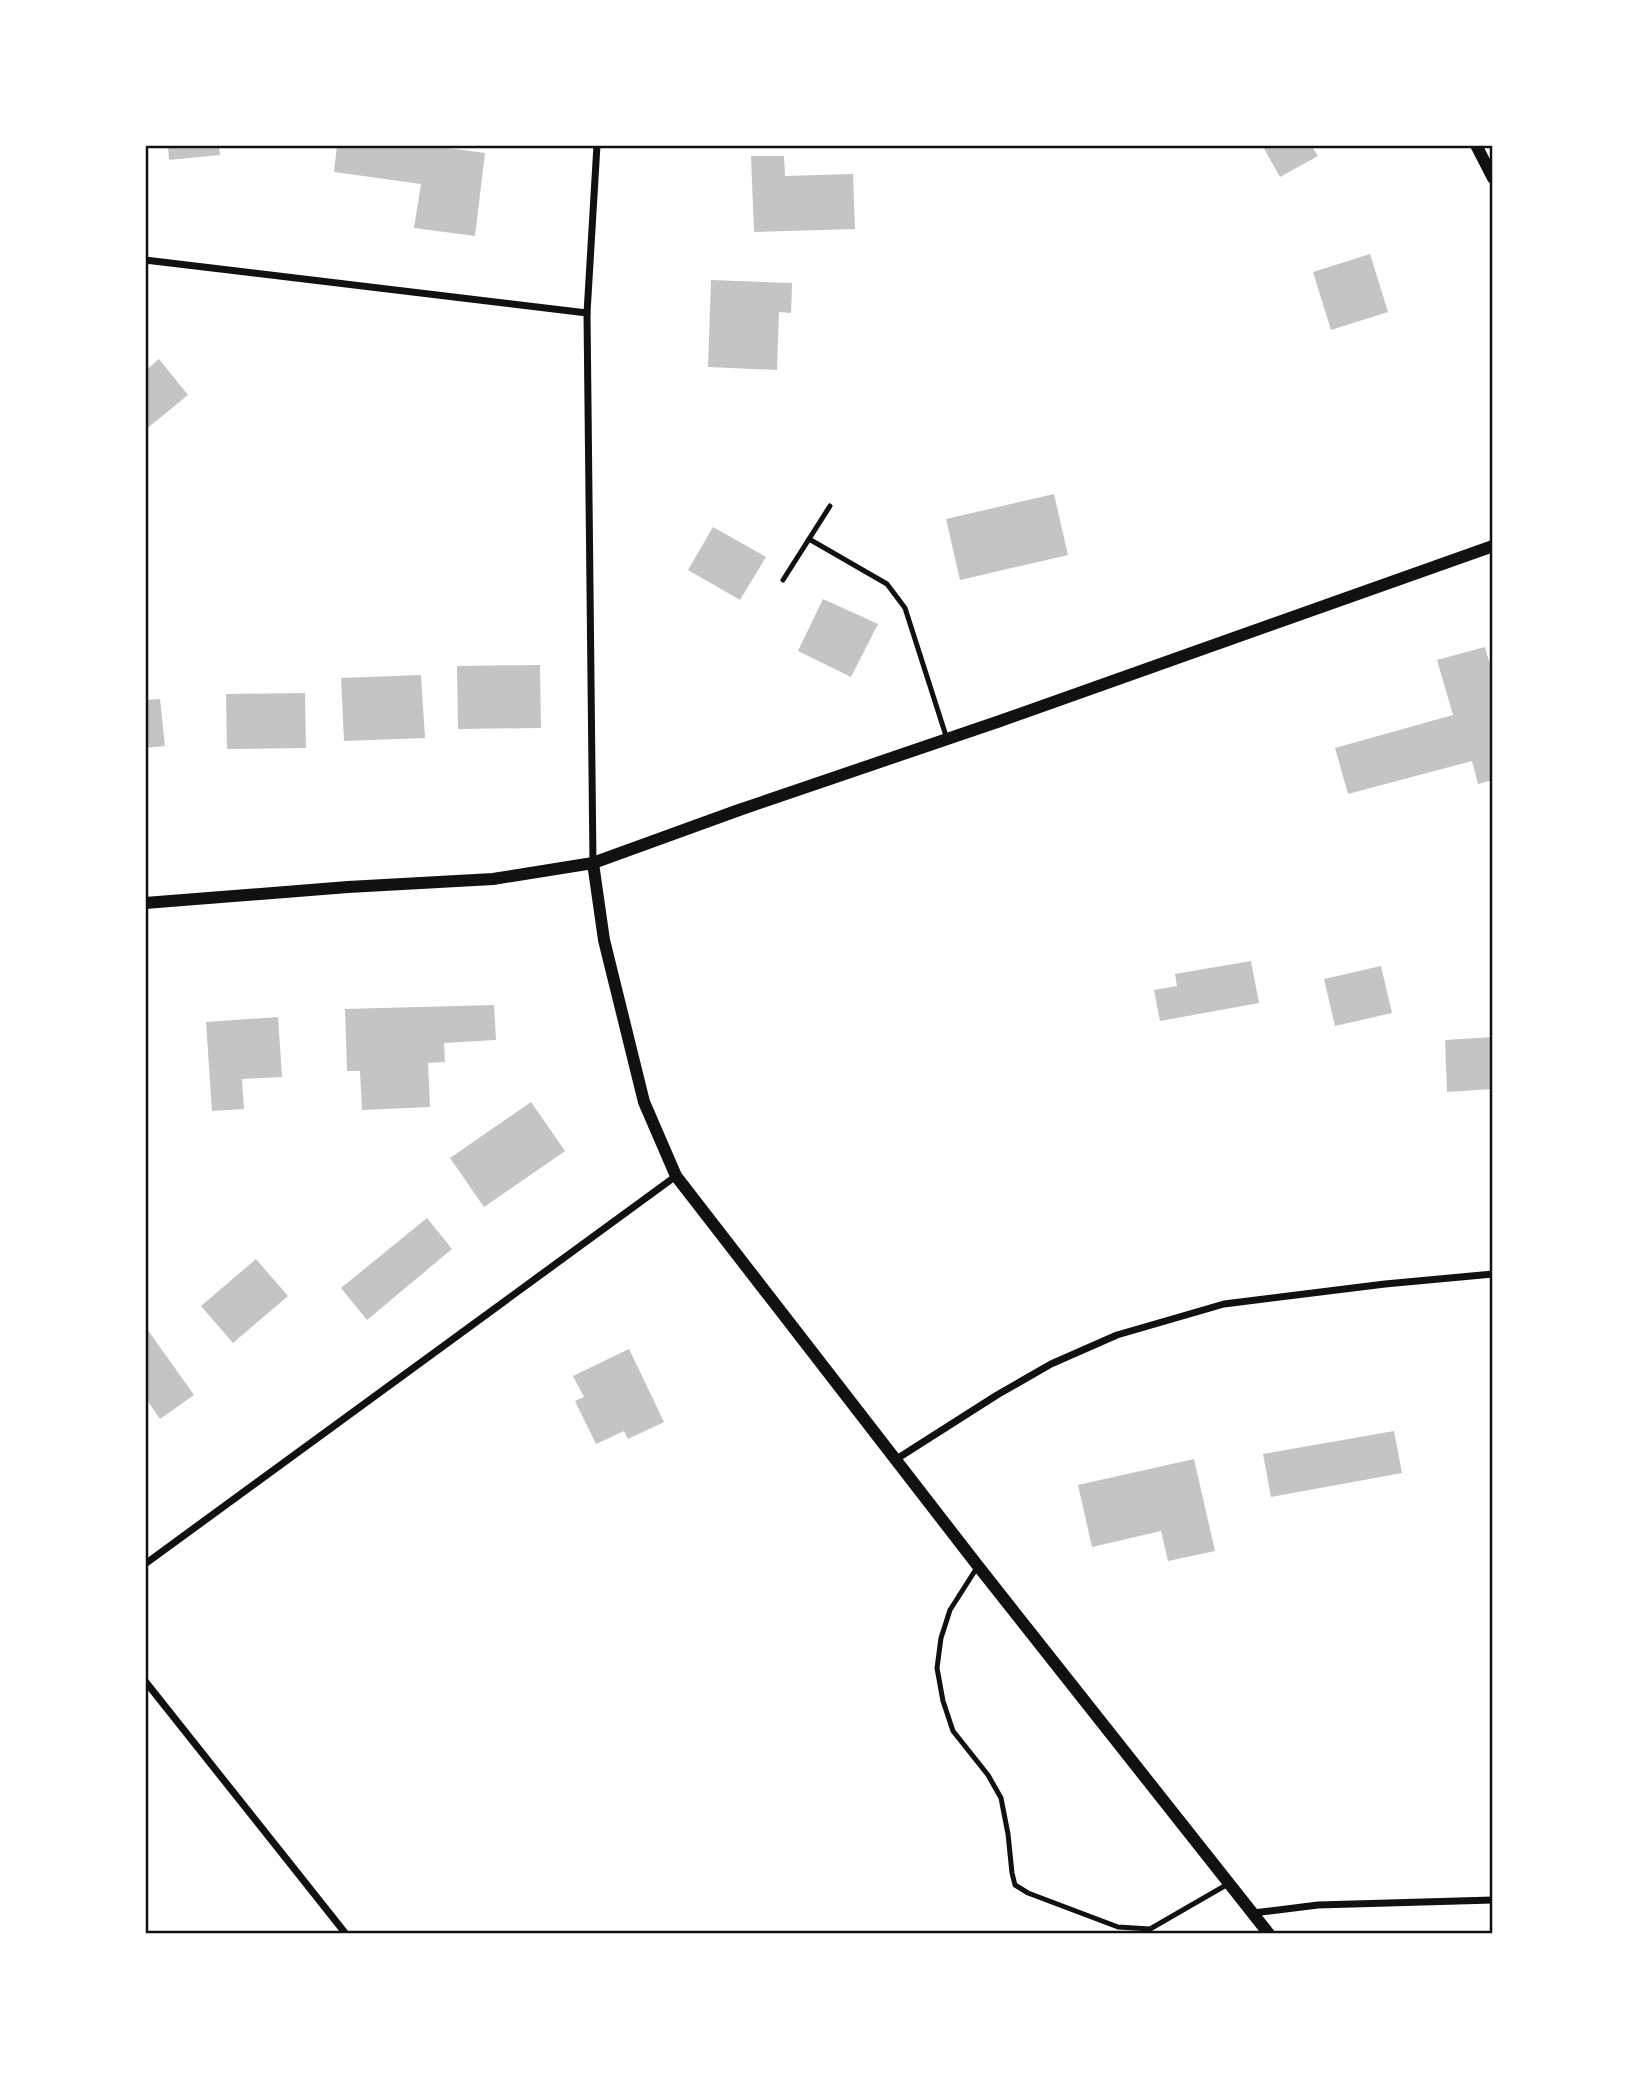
<svg xmlns="http://www.w3.org/2000/svg" width="1638" height="2079" font-family="'Archivo Narrow',sans-serif">
  <style>
    .building { fill: #c4c4c4 }
    .lines { fill: none; stroke-linecap: round; stroke-linejoin: round }
    .service { stroke: #111; stroke-width: 5 }
    .minor { stroke: #111; stroke-width: 7 }
    .tertiary { stroke: #111; stroke-width: 12 }
    .neatline { fill: none; stroke: #111; stroke-width: 2.5 }
  </style>
  <rect width="100%" height="100%" fill="#fff"/>
  <g class="building">
    <path d="M168 145H219L220 155 169 160Z"/>
    <path d="M337 145H426L485 153 475 236 414 228 421 184 334 172Z"/>
    <path d="M1262 145H1311L1318 156 1280 177Z"/>
    <path d="M751 156H784L785 176 853 174 855 229 754 232Z"/>
    <path d="M1370 254 1388 312 1331 330 1313 272Z"/>
    <path d="M711 280 792 283 791 313 779 312 777 370 708 367Z"/>
    <path d="M159 359 188 395 145 430V371Z"/>
    <path d="M1054 494 1068 555 960 580 946 519Z"/>
    <path d="M713 527 766 557 740 600 688 570Z"/>
    <path d="M823 599 878 624 851 677 798 651Z"/>
    <path d="M1485 647 1493 675V780L1478 784 1472 761 1348 794 1335 748 1453 715 1437 660Z"/>
    <path d="M540 665 541 728 458 729 457 666Z"/>
    <path d="M421 675 425 738 344 741 341 678Z"/>
    <path d="M305 693 306 748 227 749 226 694Z"/>
    <path d="M160 699 165 746 145 748V700Z"/>
    <path d="M1251 961 1259 1003 1160 1021 1154 990 1177 986 1175 974Z"/>
    <path d="M1381 966 1392 1013 1335 1026 1324 979Z"/>
    <path d="M494 1005 496 1040 444 1043 445 1062 428 1063 430 1107 362 1110 360 1071H347L345 1009Z"/>
    <path d="M278 1017 282 1077 242 1079 244 1109 212 1111 206 1022Z"/>
    <path d="M1493 1037V1089L1447 1092 1445 1040Z"/>
    <path d="M531 1102 565 1151 484 1207 450 1158Z"/>
    <path d="M427 1218 452 1249 367 1320 341 1288Z"/>
    <path d="M256 1259 288 1296 233 1343 201 1306Z"/>
    <path d="M145 1326 194 1395 160 1419 145 1397Z"/>
    <path d="M629 1349 664 1422 628 1439 624 1431 596 1444 575 1401 584 1397 573 1376Z"/>
    <path d="M1394 1431 1402 1473 1271 1497 1263 1454Z"/>
    <path d="M1194 1459 1215 1551 1168 1561 1161 1531 1092 1547 1078 1485Z"/>
  </g>
  <g class="lines">
    <g class="service">
      <path d="M809 539 887 584 905 608 947 739"/>
      <path d="M783 580 830 506"/>
      <path d="M978 1566 950 1610 941 1638 937 1668 943 1701 953 1731 988 1775 1001 1798 1008 1834 1012 1873 1015 1885 1028 1893 1118 1927 1150 1929 1228 1884"/>
    </g>
    <g class="minor">
      <path d="M145 260 587 313"/>
      <path d="M593 863 587 313 597 145"/>
      <path d="M895 1460 997 1395 1051 1364 1117 1335 1224 1304 1385 1284 1493 1274"/>
      <path d="M145 1564 676 1176"/>
      <path d="M145 1681 346 1934"/>
      <path d="M1253 1913 1318 1905 1493 1900"/>
    </g>
    <g class="tertiary">
      <path d="M1476 145 1493 178"/>
      <path d="M593 863 604 940 644 1102 676 1176 978 1566 1269 1934"/>
      <path d="M145 903 348 887 493 879 593 863 739 810 1000 721 1493 546"/>
    </g>
  </g>
  <rect width="1638" height="2079" fill="none" stroke="#ffffff" stroke-width="294"/>
  <rect x="147" y="147" width="1344" height="1785" class="neatline"/>
</svg>
